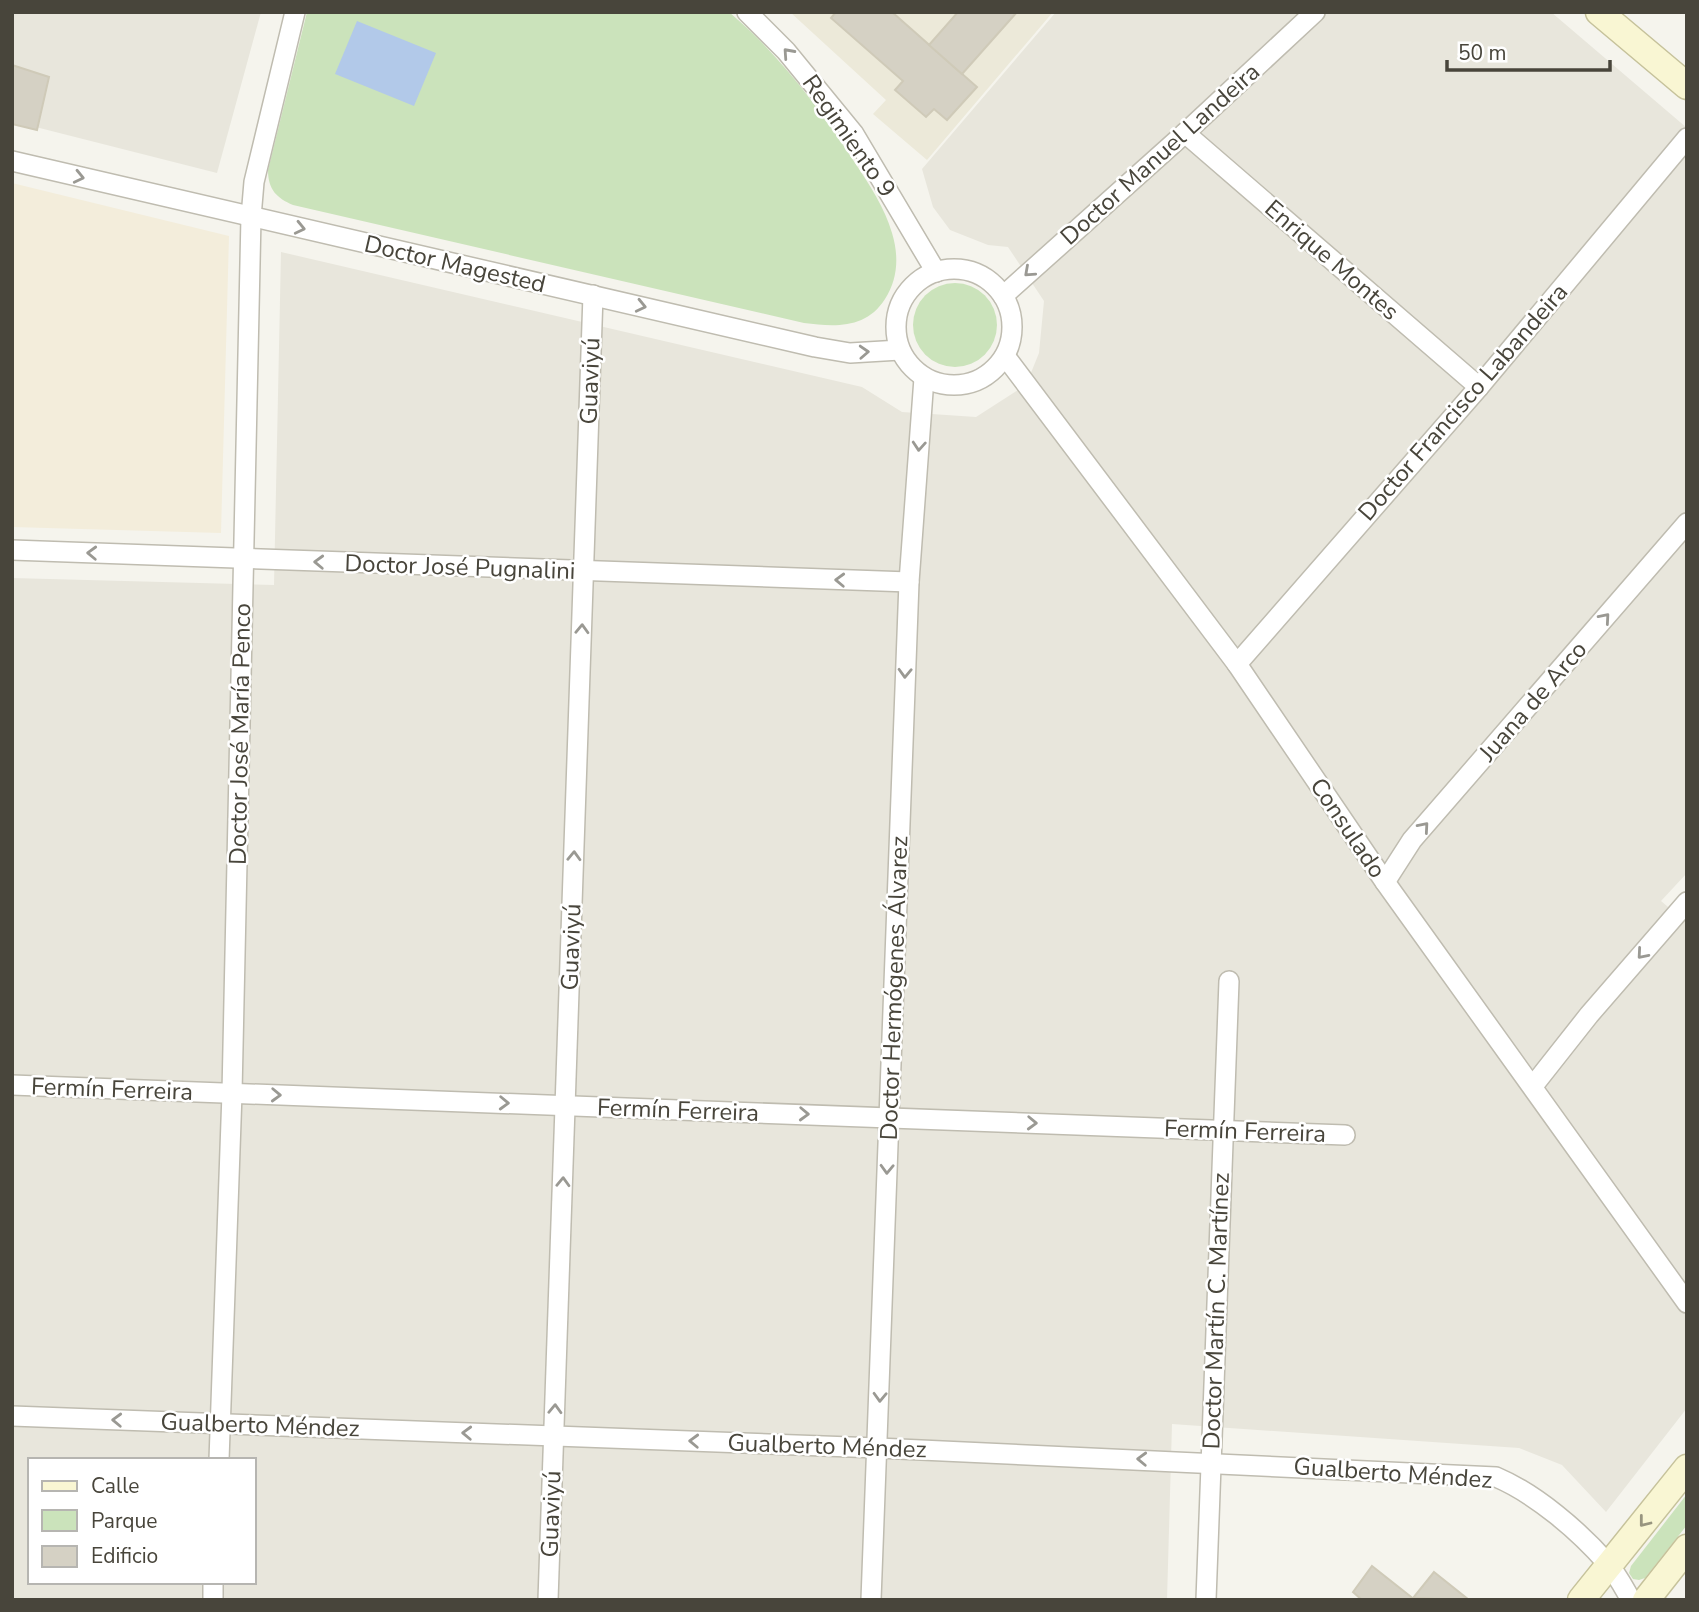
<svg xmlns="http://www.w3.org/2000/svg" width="1699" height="1612" font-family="'Nunito Sans',sans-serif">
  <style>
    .residential { fill: #e8e6dc; fill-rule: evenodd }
    .commercial { fill: #f3eddb }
    .education { fill: #ece9d9 }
    .green { fill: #cbe3bb }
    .water { fill: #b2c9e9 }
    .building { fill: #d5d1c4; stroke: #cfcab8; stroke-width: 2 }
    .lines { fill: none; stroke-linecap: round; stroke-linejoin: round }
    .street-casing { stroke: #bfbcb0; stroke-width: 22 }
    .secondary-casing { stroke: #c6c29b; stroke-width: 29 }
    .street { stroke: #fff; stroke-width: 19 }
    .secondary { stroke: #f9f6d3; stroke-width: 26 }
    .oneway { stroke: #9a9993 }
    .oneway2 { stroke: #98957f }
    .labels { text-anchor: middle; stroke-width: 5; stroke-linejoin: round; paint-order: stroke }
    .street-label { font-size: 24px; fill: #48453b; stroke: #fff }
  </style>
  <rect width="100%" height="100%" fill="#f5f4ed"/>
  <g class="residential">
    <path d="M12 12H261L217 173 12 121Z"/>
    <path d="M1056 12H1551L1687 128V873L1661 901 1687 923V1408L1606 1512 1562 1465 1519 1448 1172 1424 1167 1600H12V578L274 585 281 252 862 387 902 412 976 417 1026 385 1039 353 1044 301 1008 247 988 245 950 230 933 207 922 169ZM30 1460H254V1582H30Z"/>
  </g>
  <path class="commercial" d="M12 183 229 236 221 533 12 527Z"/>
  <path class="education" d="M790 12H1053L927 160 873 114 886 100Z"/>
  <g class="green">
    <path d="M307 12H729C780 55 819 108 855 163 869 184 885 208 892 233 899 256 898 279 885 299 866 329 835 327 804 323L293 205C277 198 268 190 268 170Z"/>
    <circle cx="955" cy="325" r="42"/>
    <path d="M1687 1494V1525L1645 1578 1639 1580 1633 1579 1629 1573 1631 1566Z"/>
  </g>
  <path class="water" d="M357 21 436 53 414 106 335 74Z"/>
  <g class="building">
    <path d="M836 12H892L977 87 947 120 934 109 926 117 895 90 903 81 831 18Z"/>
    <path d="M958 12H1017L962 74 929 45Z"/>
    <path d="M12 65 49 77 37 130 12 124Z"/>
    <path d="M1372 1566 1415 1600H1362L1353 1592Z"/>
    <path d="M1434 1572 1469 1600 1413 1598Z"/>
  </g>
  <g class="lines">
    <g class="street-casing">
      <g id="street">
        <path d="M747 12 786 51 854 134 936 272"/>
        <path d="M1185 133 1479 387"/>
        <path d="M12 161 815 347 850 353 900 350"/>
        <circle cx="954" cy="327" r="58"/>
        <path d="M1003 296 1185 133 1315 12"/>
        <path d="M1005 356 1237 664 1385 882 1687 1303"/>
        <path d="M12 550 909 582"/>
        <path d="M1237 664 1479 387 1687 138"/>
        <path d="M1385 882 1412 840 1687 523"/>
        <path d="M12 1085 1345 1135"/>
        <path d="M1533 1086 1589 1015 1687 902"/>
        <path d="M12 1416 878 1448 1496 1477C1536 1494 1579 1531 1607 1563 1617 1574 1624 1588 1631 1600"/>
        <path d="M219 1460 232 1093 251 217 254 182 295 12"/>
        <path d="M213 1600V1582"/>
        <path d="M548 1600 593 295"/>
        <path d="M871 1600 909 582 924 378"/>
        <path d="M1206 1600 1229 981"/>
      </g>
    </g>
    <g class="secondary-casing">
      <g id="secondary">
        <path d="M1599 12 1687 86"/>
        <path d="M1581 1600 1687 1468"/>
        <path d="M1646 1600 1687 1548"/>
      </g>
    </g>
    <use href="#street" class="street"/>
    <use href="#secondary" class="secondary"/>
  </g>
  <defs><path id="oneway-chevron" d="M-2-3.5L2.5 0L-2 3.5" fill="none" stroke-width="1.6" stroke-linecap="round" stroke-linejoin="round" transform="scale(1.75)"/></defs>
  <g class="oneway">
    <use href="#oneway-chevron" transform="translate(788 53) rotate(-132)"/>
    <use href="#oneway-chevron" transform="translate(79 177) rotate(13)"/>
    <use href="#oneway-chevron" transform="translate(300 228) rotate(13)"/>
    <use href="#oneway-chevron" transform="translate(1029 272) rotate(138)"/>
    <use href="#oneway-chevron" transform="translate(641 306) rotate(13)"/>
    <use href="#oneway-chevron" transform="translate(864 352) rotate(-3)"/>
    <use href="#oneway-chevron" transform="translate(919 446) rotate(94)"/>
    <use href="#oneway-chevron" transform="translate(92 553) rotate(-178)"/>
    <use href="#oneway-chevron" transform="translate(319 562) rotate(-178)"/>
    <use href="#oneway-chevron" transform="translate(840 580) rotate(-178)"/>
    <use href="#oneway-chevron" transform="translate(1605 618) rotate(-49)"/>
    <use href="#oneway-chevron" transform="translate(582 629) rotate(-88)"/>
    <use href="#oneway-chevron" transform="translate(905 673) rotate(92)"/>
    <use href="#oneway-chevron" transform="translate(1424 827) rotate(-49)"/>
    <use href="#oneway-chevron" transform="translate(574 856) rotate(-88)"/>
    <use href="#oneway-chevron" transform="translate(1642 954) rotate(131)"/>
    <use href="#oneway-chevron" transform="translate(276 1095) rotate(2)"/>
    <use href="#oneway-chevron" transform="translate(504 1103) rotate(2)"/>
    <use href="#oneway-chevron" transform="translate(804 1114) rotate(2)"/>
    <use href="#oneway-chevron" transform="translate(1032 1123) rotate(2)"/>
    <use href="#oneway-chevron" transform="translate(887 1169) rotate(92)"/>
    <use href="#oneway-chevron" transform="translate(563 1182) rotate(-88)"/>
    <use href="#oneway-chevron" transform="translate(880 1397) rotate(92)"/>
    <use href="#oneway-chevron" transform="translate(555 1409) rotate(-88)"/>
    <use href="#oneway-chevron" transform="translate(117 1420) rotate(-178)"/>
    <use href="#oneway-chevron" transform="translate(467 1433) rotate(-178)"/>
    <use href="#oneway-chevron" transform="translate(694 1441) rotate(-178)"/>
    <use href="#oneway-chevron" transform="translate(1142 1459) rotate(-178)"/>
  </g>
  <use class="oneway2" href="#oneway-chevron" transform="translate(1644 1522) rotate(128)"/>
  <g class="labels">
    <g class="street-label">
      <text transform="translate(849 136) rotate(55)" y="8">Regimiento 9</text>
      <text transform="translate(1160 154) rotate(-42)" y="8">Doctor Manuel Landeira</text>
      <text transform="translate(1332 260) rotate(41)" y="8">Enrique Montes</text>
      <text transform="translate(455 264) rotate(13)" y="8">Doctor Magested</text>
      <text transform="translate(590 381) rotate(-88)" y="8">Guaviyú</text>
      <text transform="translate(1463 402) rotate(-49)" y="8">Doctor Francisco Labandeira</text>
      <text transform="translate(460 567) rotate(2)" y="8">Doctor José Pugnalini</text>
      <text transform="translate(1533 701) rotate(-49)" y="8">Juana de Arco</text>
      <text transform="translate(240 734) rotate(-89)" y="8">Doctor José María Penco</text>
      <text transform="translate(1348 828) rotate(56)" y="8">Consulado</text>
      <text transform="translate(571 947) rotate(-88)" y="8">Guaviyú</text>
      <text transform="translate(894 988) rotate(-88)" y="8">Doctor Hermógenes Álvarez</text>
      <text transform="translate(112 1089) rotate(2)" y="8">Fermín Ferreira</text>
      <text transform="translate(678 1110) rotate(2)" y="8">Fermín Ferreira</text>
      <text transform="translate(1245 1131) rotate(2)" y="8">Fermín Ferreira</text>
      <text transform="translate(1216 1311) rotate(-88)" y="8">Doctor Martín C. Martínez</text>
      <text transform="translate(260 1425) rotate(2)" y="8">Gualberto Méndez</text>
      <text transform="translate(827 1446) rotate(2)" y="8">Gualberto Méndez</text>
      <text transform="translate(1393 1473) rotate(4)" y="8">Gualberto Méndez</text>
      <text transform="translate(551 1514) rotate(-88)" y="8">Guaviyú</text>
    </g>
  </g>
  <rect width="1699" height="1612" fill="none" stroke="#48453b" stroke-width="28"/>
  <rect x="28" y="1458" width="228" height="126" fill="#ffffff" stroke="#b6b5b1" stroke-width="2"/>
  <rect x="42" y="1481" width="35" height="10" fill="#f9f6d3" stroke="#b6b5b1" stroke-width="2"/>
  <text x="91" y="1493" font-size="21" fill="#48453b">Calle</text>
  <rect x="42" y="1510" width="35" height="21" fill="#cbe3bb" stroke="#b6b5b1" stroke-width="2"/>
  <text x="91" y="1528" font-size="21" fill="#48453b">Parque</text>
  <rect x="42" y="1546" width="35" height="21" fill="#d5d1c4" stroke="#b6b5b1" stroke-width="2"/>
  <text x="91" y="1563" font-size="21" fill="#48453b">Edificio</text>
  <path d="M1447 60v10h163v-10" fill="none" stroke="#48453b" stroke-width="3.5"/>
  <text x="1458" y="60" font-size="21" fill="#48453b" stroke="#ffffff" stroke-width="5" paint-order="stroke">50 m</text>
</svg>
